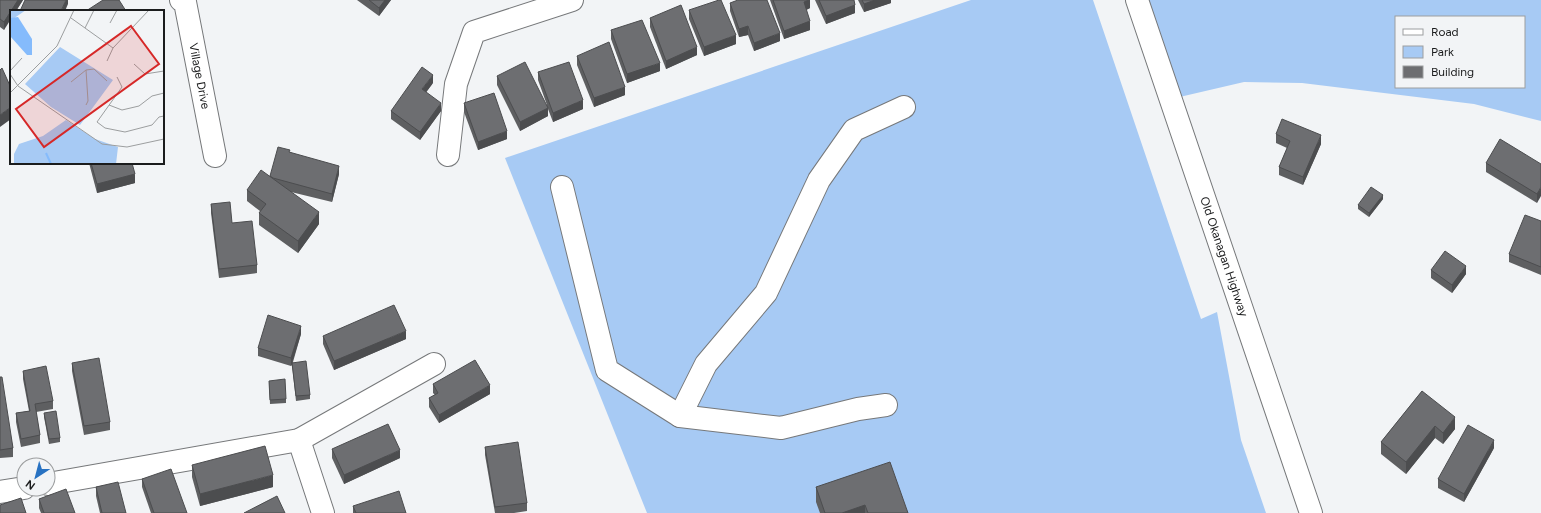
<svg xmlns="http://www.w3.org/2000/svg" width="1541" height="513" font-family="Figtree,sans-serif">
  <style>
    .green { fill: #a7caf4; fill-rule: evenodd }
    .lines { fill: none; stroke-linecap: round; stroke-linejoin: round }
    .minor-casing { stroke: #76787a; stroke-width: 24 }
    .minor { stroke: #fff; stroke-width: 22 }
    .wall { fill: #5e5f61 }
    .shaded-wall { fill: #4c4d4f }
    .building { fill: #6d6e71; stroke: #4c4d4f }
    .labels { text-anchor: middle; stroke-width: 3.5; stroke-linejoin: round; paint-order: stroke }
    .street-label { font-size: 12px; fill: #1b1c1d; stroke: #f2f4f6 }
    .inset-river { fill: none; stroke: #85bbfc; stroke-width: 2 }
    .inset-road { fill: none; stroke: #9c9e9f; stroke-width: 1 }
    .view { fill: #d62828; fill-opacity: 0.15; stroke: #d62828; stroke-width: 2 }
    .inset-edge { fill: none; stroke: #1b1c1d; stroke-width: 2 }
  </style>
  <rect width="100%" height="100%" fill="#f2f4f6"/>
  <g class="green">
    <path d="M971 0H1093L1201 319 1217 312 1241 440 1266 513H647L505 158Z"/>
    <path d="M1133 0H1541V121L1474 104 1302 83 1244 82 1171 99ZM1396 17H1524V87H1396Z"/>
  </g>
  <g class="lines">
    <g class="minor-casing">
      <g id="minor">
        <path id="s1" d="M181 0 185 2 215 156"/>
        <path id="s2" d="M1137 0 1311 513"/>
        <path d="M448 155 456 84 474 32 572 0"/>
        <path d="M562 187 607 370 680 416 781 428 858 409 886 405"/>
        <path d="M680 416 706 364 766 293 819 180 854 130 904 107"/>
        <path d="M299 440 323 513"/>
        <path d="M48 484 299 440 434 364"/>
        <path d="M0 492 24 488"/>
      </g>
    </g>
    <use href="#minor" class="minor"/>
  </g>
  <g class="wall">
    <path d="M0 0H23L16 11H11L4 30 0 27Z"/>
    <path d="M357 0H391L379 16Z"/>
    <path d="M770 0H810V8L806 10 810 30 784 39Z"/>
    <path d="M815 0H854L855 13 826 24Z"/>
    <path d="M858 0H891V3L864 12Z"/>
    <path d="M730 3 780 41 754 51 748 35 739 37 730 11Z"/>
    <path d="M689 10 736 44 704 56 689 19Z"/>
    <path d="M650 18 697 55 666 69 650 27Z"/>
    <path d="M611 30 660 71 627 83 611 39Z"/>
    <path d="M577 56 625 95 594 107 577 65Z"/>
    <path d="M538 72 583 109 553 122 548 109V116L520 131 497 85V76L547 105 538 80Z"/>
    <path d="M433 83 426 92 441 111 420 140 391 119V111Z"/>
    <path d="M464 103 507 139 478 150 464 112Z"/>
    <path d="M1276 134 1321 144 1303 185 1279 175V167L1287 148 1276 143Z"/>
    <path d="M290 152 339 174 332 202 291 192 319 224 298 253 259 225V213L260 211 247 201V190L270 176Z"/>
    <path d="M89 163H132L135 183 97 193Z"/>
    <path d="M1486 163 1541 164 1537 203 1486 172Z"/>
    <path d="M1383 199 1369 217 1358 209V205Z"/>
    <path d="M211 204 232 223 257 265V273L219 278 211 213Z"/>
    <path d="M1541 221V275L1509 262V254Z"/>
    <path d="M1431 270 1466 274 1452 293 1431 278Z"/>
    <path d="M301 334 293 362 310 395V399L296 401 292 365 291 366 258 356V348Z"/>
    <path d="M323 336 406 339 334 370 323 344Z"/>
    <path d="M72 363 110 422V430L84 435 72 371Z"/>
    <path d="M23 371 53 401V409L36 412 40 435V443L21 447 16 422V413L29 411 23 379Z"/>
    <path d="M0 377 13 448V457L0 458Z"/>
    <path d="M269 381 286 399V403L270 404Z"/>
    <path d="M433 384 490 394 439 423 429 407V398L435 395 433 393Z"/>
    <path d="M1422 391 1455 429 1443 444 1435 438 1406 474 1381 454V442Z"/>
    <path d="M44 413 60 438V442L49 444 44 417Z"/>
    <path d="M485 447 527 503V511L514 513H495L485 455Z"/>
    <path d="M1494 448 1464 502 1438 488V479Z"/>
    <path d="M332 449 400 458 344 484 332 458Z"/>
    <path d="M192 465 273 487 200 506 192 477Z"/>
    <path d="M142 479 187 513H151L142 487Z"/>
    <path d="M96 487 126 513H100L96 496Z"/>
    <path d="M816 487 908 513H820L816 502Z"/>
    <path d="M39 499 75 513H41L39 508Z"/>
    <path d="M353 506 406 513H353Z"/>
  </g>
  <g class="shaded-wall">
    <path d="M18 0H23L16 11H11Z"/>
    <path d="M66 0H68V4L65 11H61Z"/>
    <path d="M385 0H391L379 16V8Z"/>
    <path d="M809 0H810V8L804 11V2Z"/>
    <path d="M875 0H891V3L864 12V4Z"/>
    <path d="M855 5V13L826 24V16Z"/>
    <path d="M11 11V19L4 30V22Z"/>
    <path d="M810 21V30L784 39V31Z"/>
    <path d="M748 26V35L739 37V29Z"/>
    <path d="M780 33V41L754 51V43Z"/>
    <path d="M736 35V44L704 56V47Z"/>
    <path d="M697 47V55L666 69V61Z"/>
    <path d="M660 63V71L627 83V74Z"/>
    <path d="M433 75V83L422 98V89Z"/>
    <path d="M625 87V95L594 107V98Z"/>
    <path d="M583 100V109L553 122V113Z"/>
    <path d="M441 103V111L420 140V132Z"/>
    <path d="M11 107V119L0 127V115Z"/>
    <path d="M548 108V116L520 131V122Z"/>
    <path d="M507 131V139L478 150V142Z"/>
    <path d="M1321 135V144L1303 185V177Z"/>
    <path d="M339 166V174L332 202V194Z"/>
    <path d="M135 174V183L97 193V184Z"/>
    <path d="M1541 187V196L1537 203V194Z"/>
    <path d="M1383 195V199L1369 217V213Z"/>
    <path d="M319 212V224L298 253V241Z"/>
    <path d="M1466 266V274L1452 293V285Z"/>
    <path d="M301 326V334L291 366V358Z"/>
    <path d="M406 331V339L334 370V361Z"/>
    <path d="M490 385V394L439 423V415Z"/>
    <path d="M1455 417V429L1443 444V433Z"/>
    <path d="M1435 426V438L1406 474V462Z"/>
    <path d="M1494 440V448L1464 502V494Z"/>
    <path d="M400 450V458L344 484V475Z"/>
    <path d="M273 475V487L200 506V494Z"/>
    <path d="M865 505V513H842Z"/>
  </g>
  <g class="building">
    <path d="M0 0H18L4 22 0 19Z"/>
    <path d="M25 0H66L61 11H20Z"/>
    <path d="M103 0H119L126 11H86Z"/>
    <path d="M369 0H385L379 8Z"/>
    <path d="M719 0H721L736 35 704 47 689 10Z"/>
    <path d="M738 0H767L780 33 754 43 748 26 739 29 730 3Z"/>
    <path d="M773 0H809L804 2 810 21 784 31Z"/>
    <path d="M819 0H854L855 5 826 16Z"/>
    <path d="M862 0H875L864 4Z"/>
    <path d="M681 5 697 47 666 61 650 18Z"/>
    <path d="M642 20 660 63 627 74 611 30Z"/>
    <path d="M609 42 625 87 594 98 577 56Z"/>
    <path d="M525 62 548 108 520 122 497 76Z"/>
    <path d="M569 62 583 100 553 113 538 72Z"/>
    <path d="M422 67 433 75 422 89 441 103 420 132 391 111Z"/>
    <path d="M2 68 11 88V107L0 115V70Z"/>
    <path d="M494 93 507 131 478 142 464 103Z"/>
    <path d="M1282 119 1321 135 1303 177 1279 167 1290 141 1276 134Z"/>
    <path d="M1500 139 1541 164V187L1537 194 1486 163Z"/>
    <path d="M278 147 290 150 289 152 339 166 332 194 273 178 270 176Z"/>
    <path d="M91 163H132L135 174 97 184Z"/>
    <path d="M261 170 319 212 298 241 259 213 266 204 247 190Z"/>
    <path d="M1371 187 1383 195 1369 213 1358 205Z"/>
    <path d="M230 202 232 223 252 221 257 265 219 269 211 204Z"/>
    <path d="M1525 215 1541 221V267L1509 254Z"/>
    <path d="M1445 251 1466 266 1452 285 1431 270Z"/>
    <path d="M394 305 406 331 334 361 323 336Z"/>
    <path d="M268 315 301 326 291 358 258 348Z"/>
    <path d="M99 358 110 422 84 426 72 363Z"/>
    <path d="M475 360 490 385 439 415 429 398 438 393 433 384Z"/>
    <path d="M306 361 310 395 296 396 292 363Z"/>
    <path d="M46 366 53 401 35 404 40 435 21 439 16 413 30 411 23 371Z"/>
    <path d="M0 377H2L13 448 0 450Z"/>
    <path d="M285 379 286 399 270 400 269 381Z"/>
    <path d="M1422 391 1455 417 1443 433 1435 426 1406 462 1381 442Z"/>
    <path d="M56 411 60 438 49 439 44 413Z"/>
    <path d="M388 424 400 450 344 475 332 449Z"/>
    <path d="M1468 425 1494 440 1464 494 1438 479Z"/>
    <path d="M518 442 527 503 495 507 485 447Z"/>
    <path d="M265 446 273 475 200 494 192 465Z"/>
    <path d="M890 462 908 513H868L865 505 842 513H825L816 487Z"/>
    <path d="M171 469 187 513H154L142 479Z"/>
    <path d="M118 482 126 513H102L96 487Z"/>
    <path d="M66 489 75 513H44L39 499Z"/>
    <path d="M399 491 406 513H356L353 506Z"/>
    <path d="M277 496 285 513H244Z"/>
    <path d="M21 498 26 513H0V505Z"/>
  </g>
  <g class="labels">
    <g class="street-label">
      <text dy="4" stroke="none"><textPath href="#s1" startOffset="80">Village Drive</textPath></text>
      <text dy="4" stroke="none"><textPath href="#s2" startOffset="271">Old Okanagan Highway</textPath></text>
    </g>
  </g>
  <g transform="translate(10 10)">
    <rect width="154" height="154" fill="#f2f4f6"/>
    <path d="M0 0H16L0 11ZM50 37 103 70 70 115 41 97 15 74ZM56 110 85 129 108 137 106 154H4V144L9 134 33 126Z" fill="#a7caf4"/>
    <path d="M8 7 22 29V45H17L0 26V8Z" fill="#85bbfc"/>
    <path class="inset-river" d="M36 143 41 154"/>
    <path class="inset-road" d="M61 8 103 38M100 13 107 0M75 18 84 0M97 51 103 38 139 0M124 54 135 64 154 61M76 60 78 91 76 95M0 61 12 48M0 64 8 76 92 134 117 137 154 129M107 67 112 77 87 112 95 118 115 122 142 115 149 107 154 106M61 72 76 60 84 59 97 71M0 83 47 36 64 0M99 95 112 100 129 96 142 86 154 83"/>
    <path class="view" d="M121 16 149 54 34 137 6 99Z"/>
    <rect width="154" height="154" class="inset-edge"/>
  </g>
  <rect x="1395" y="16" width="130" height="72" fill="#f2f4f6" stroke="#9c9e9f"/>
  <rect x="1403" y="29" width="20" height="6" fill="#ffffff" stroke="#9c9e9f"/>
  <text x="1431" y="36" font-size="12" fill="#1b1c1d">Road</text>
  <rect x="1403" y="46" width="20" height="12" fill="#a7caf4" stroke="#9c9e9f"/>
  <text x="1431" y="56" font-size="12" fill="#1b1c1d">Park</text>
  <rect x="1403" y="66" width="20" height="12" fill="#6d6e71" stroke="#9c9e9f"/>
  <text x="1431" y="76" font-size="12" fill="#1b1c1d">Building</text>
  <g transform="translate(36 477) rotate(216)"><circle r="19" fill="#f2f4f6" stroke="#9c9e9f"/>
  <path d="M0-3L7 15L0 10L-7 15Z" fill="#2872c2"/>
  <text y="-6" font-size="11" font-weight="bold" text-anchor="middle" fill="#1b1c1d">N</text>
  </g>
</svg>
